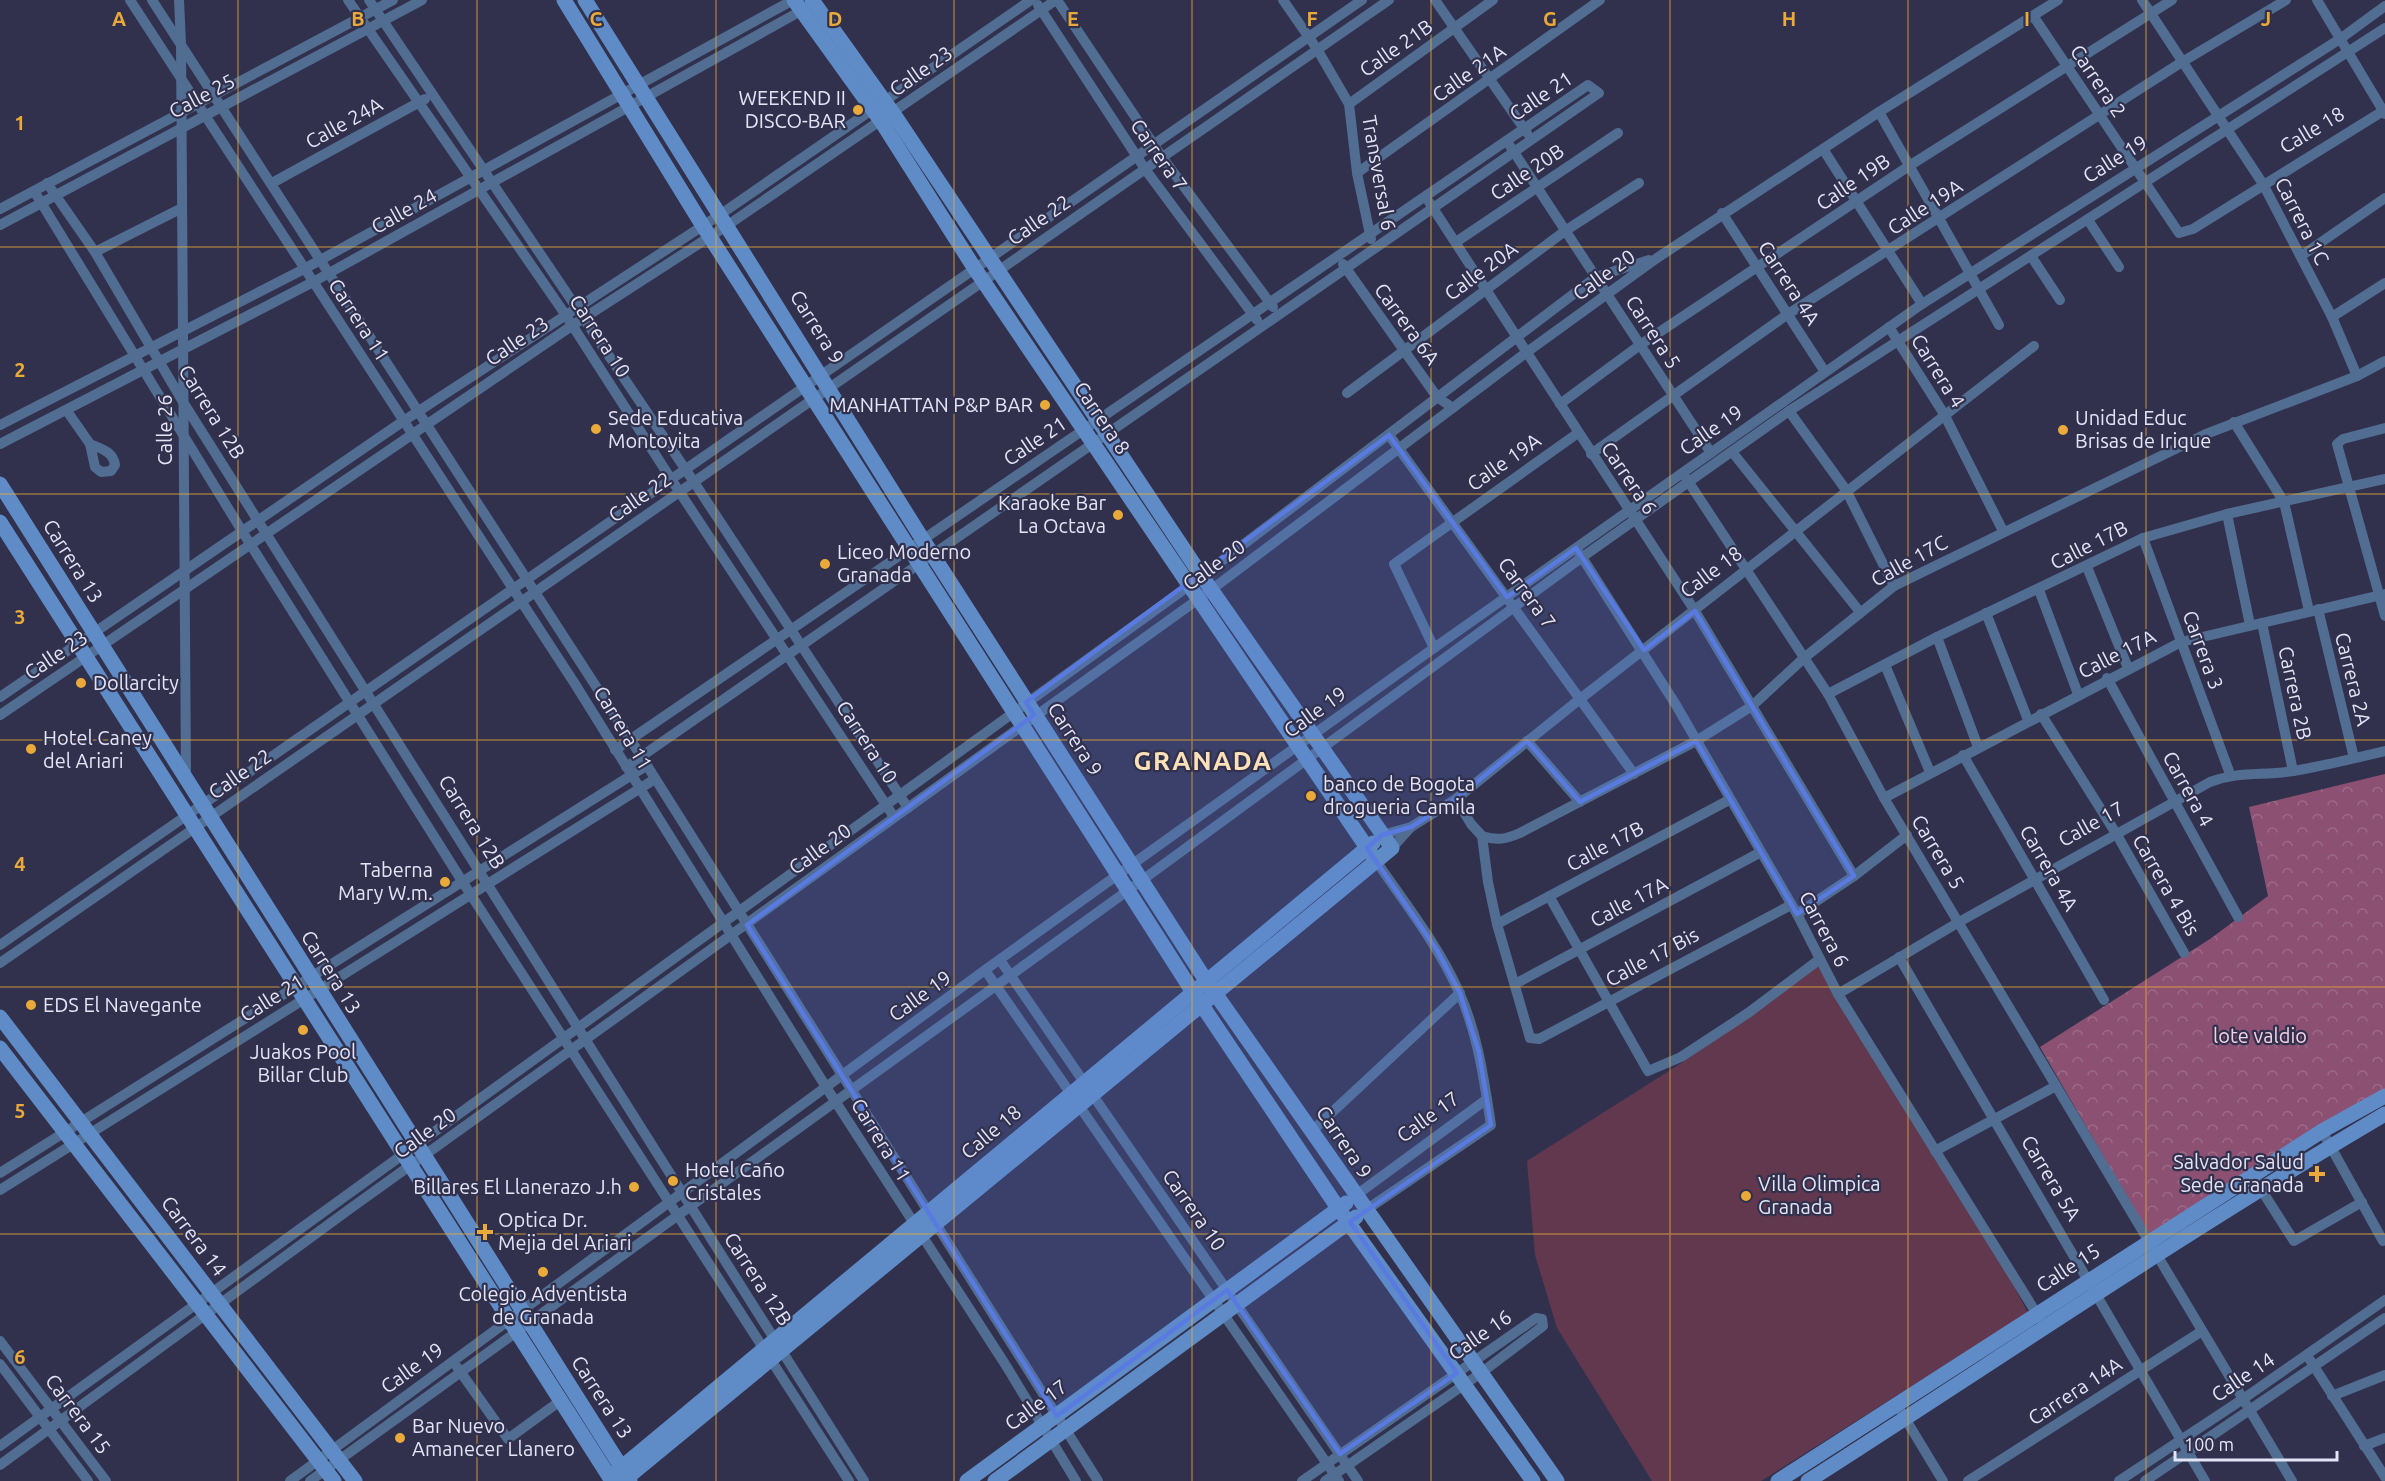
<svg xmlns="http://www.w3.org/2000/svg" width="2385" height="1481" font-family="Ubuntu,sans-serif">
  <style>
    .forest { fill: url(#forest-crowns) }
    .pitch { fill: #62384f }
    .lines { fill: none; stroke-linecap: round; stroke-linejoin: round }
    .street { stroke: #516d92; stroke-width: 10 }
    .secondary { stroke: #5f8cc6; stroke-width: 15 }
    .marked { fill: #597be1; fill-opacity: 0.2; stroke: #597be1; stroke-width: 4.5; stroke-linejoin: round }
    .grid { fill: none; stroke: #eaaa39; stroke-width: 1.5; stroke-opacity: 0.55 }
    .poi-dot { fill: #eaaa39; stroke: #32314d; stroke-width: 2 }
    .labels { text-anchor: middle; stroke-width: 4.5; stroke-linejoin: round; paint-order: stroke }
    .street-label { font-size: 20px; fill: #e4e4f7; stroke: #32314d }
    .poi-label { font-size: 20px; fill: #e4e4f7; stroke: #32314d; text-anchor: start }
    .park-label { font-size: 20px; fill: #f6d1e4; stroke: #32314d }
    .district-label { font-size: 26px; font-weight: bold; letter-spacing: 1.5px; fill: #fbe0b8; stroke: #32314d }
    .grid-label { font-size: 20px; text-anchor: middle; font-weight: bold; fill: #eaaa39; stroke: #32314d; stroke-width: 4.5; stroke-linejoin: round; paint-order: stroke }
  </style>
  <defs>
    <pattern id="forest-crowns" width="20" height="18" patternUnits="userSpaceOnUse" patternTransform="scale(1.5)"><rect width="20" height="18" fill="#8c5172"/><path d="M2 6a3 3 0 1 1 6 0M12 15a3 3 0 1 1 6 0" fill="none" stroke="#9c6a87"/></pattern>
  </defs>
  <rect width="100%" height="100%" fill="#32314d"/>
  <path class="forest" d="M2385 774V1090L2149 1235 2040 1047 2210 939 2268 896 2249 807Z"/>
  <path class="pitch" d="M1820 960 1984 1230 2028 1313 1761 1481H1652L1557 1328 1535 1255 1527 1161 1683 1062Z"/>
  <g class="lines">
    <g class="street">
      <path d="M130 0 575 684 826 1087 1005 1364 1076 1481"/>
      <path d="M152 0 641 756 1098 1481"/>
      <path d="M179 0 181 44 186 777"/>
      <path d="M348 0 565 314 671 479 894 817"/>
      <path d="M369 0 694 482 908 808"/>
      <path d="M1057 0 1162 157 1273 307"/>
      <path d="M1283 0 1317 49 1349 104 1357 173 1371 239"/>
      <path d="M1435 0 1527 133"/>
      <path d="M2142 0 2263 184 2332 317 2357 376"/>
      <path d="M2317 0 2385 114"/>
      <path d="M1038 5 1145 169 1257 320"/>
      <path d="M2034 17 2179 233 2193 229 2383 111"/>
      <path d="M1349 104 1493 0"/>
      <path d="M1879 112 1999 325"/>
      <path d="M1510 146 1711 453"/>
      <path d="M1823 149 1922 304"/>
      <path d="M1357 173 1600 0"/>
      <path d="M47 183 95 252 183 402 864 1481"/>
      <path d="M272 183 425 99"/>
      <path d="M34 191 242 531 462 881 849 1481"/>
      <path d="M1429 202 1695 611 1854 876"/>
      <path d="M0 209 393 0"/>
      <path d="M1722 213 1825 372"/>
      <path d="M2088 220 2119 267"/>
      <path d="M0 225 422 0"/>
      <path d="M1456 242 1618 133"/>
      <path d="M95 252 182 208"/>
      <path d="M2031 256 2060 300"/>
      <path d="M2301 256 2385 198"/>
      <path d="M1343 264 1437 397 1453 408"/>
      <path d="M2332 317 2385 283"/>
      <path d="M1889 327 1944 414 2003 531"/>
      <path d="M1347 393 1565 231 1639 183"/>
      <path d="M1560 404 1640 345 1909 166 2172 0"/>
      <path d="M67 411 90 444 95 467 101 472 111 471 115 465C113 451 101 449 90 444"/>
      <path d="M1789 411 1846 490 1894 586"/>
      <path d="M2234 422 2284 502 2309 611"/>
      <path d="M0 425 304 269 793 0"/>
      <path d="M2385 428 2343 439 2337 444 2385 616"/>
      <path d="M1389 435 1634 774"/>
      <path d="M0 444 313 282 808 7"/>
      <path d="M1733 453 1860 612"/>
      <path d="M1591 454 1788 314 2182 62 2286 0"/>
      <path d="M1686 478 1828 694 1884 798 2292 1481"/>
      <path d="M2227 514 2250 625"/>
      <path d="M2143 538 2230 774"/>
      <path d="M1578 551 1676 705 1797 914 1838 994 2040 1319"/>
      <path d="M2087 567 2128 668"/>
      <path d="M2039 590 2078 694"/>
      <path d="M2318 609 2354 758"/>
      <path d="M1986 613 2028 720"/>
      <path d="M2262 623 2293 771"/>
      <path d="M1937 637 1978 747"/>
      <path d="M1434 648 1394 564 1578 433"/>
      <path d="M1885 665 1930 772"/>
      <path d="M2107 678 2238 917"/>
      <path d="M1828 694 1937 637 2143 538 2227 514 2385 479"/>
      <path d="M0 697 402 422 721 214 1031 0"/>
      <path d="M2041 714 2117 835 2184 953"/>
      <path d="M0 715 573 325 728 225 1056 0"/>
      <path d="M1527 741 1580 802"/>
      <path d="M615 750 1588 85 1599 93 626 767"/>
      <path d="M1963 755 2104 1000"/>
      <path d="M1884 798 2181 642 2385 594"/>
      <path d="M1456 799 1471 824 1482 836 1488 882 1497 924 1530 1038 1539 1039 1791 905"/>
      <path d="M1382 835 1411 827"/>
      <path d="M1482 836C1498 841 1506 839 1520 833L1696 741 1752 706 1804 658 1894 586 2206 434 2357 376 2385 361"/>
      <path d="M1392 848 1411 827 1456 799 1580 699 2034 346"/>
      <path d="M1549 896 1648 1071 1681 1057 1748 1013 1820 959"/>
      <path d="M1797 914 1854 876 1907 835"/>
      <path d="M1497 924 1729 800"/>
      <path d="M0 945 1362 0"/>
      <path d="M1899 957 2205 1481"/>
      <path d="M1000 960 1358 1481"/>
      <path d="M0 963 1389 0"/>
      <path d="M985 970 1339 1481"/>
      <path d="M1515 984 1761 852"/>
      <path d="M1838 994 1959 922 2210 782C2238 771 2263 776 2293 771 2324 766 2355 758 2385 751"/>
      <path d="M1312 1131 1460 993"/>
      <path d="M2322 1131 2383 1241"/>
      <path d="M1935 1151 2056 1086"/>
      <path d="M0 1173 646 766"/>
      <path d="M2257 1183 2294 1241 2362 1202"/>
      <path d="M0 1190 655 779"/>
      <path d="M1355 1196 1487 1099"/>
      <path d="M1366 1210 1491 1125C1484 1080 1478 1034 1459 992 1438 945 1405 903 1376 861"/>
      <path d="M0 1341 106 1481"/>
      <path d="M2310 1360 2385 1477"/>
      <path d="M0 1364 88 1481"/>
      <path d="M457 1367 508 1439 560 1401"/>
      <path d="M2332 1396 2385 1375"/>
      <path d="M1897 1405 1943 1481"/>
      <path d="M0 1446 1190 585 1596 277 1649 260"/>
      <path d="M2364 1446 2385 1438"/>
      <path d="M0 1465 351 1208 1211 590 1527 352 1657 258 1879 112 2058 0"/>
      <path d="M290 1481 985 970 1434 648 1922 304 2340 39 2385 6"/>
      <path d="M310 1481 1141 881 1581 558 1789 411 2385 28"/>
      <path d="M1302 1481 1536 1318 1542 1319 1543 1326 1481 1373 1325 1481"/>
      <path d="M1968 1481 2202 1331"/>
      <path d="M2119 1481 2243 1399 2385 1300"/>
      <path d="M2145 1481 2385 1318"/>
    </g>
    <g class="secondary">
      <path d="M564 0 703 226 1189 986 1338 1208 1533 1481"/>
      <path d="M585 0 923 540 1203 976 1557 1481"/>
      <path d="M794 0 881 121 975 269 1376 861"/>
      <path d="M0 484 630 1481"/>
      <path d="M0 522 612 1481"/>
      <path d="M0 1017 355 1481"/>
      <path d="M0 1048 334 1481"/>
      <path d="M616 1472 1373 843"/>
      <path d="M623 1481 1392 848 1201 575 893 113 812 0"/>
      <path d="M967 1481 1346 1203"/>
      <path d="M995 1481 1356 1217"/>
      <path d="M1778 1481 2322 1131 2385 1096"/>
      <path d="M1808 1481C2000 1358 2188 1230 2385 1114"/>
    </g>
  </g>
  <path class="marked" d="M1389 435 1507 597 1576 548 1644 650 1695 611 1854 876 1797 914 1696 741 1580 802 1527 741 1456 799 1411 827 1382 835 1367 848 1437 950 1460 993 1479 1052 1491 1125 1350 1222 1457 1373 1340 1454 1227 1290 1057 1416 747 925 1034 715 1026 702Z"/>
  <path class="grid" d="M238 0V1481M477 0V1481M716 0V1481M954 0V1481M1192 0V1481M1431 0V1481M1670 0V1481M1908 0V1481M2146 0V1481M0 247H2385M0 494H2385M0 740H2385M0 987H2385M0 1234H2385"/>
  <g class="poi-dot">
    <circle cx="858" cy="110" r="6"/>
    <circle cx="1045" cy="405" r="6"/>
    <circle cx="596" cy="429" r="6"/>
    <circle cx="2063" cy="430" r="6"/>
    <circle cx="1118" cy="515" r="6"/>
    <circle cx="825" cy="564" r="6"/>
    <circle cx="81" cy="683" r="6"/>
    <circle cx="31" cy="749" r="6"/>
    <circle cx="1311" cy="796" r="6"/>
    <circle cx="445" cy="882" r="6"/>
    <circle cx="31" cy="1005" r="6"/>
    <circle cx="303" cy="1030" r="6"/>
    <path d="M2314 1165h6v6h6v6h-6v6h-6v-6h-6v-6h6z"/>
    <circle cx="673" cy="1181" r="6"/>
    <circle cx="634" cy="1187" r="6"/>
    <circle cx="1746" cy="1196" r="6"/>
    <path d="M482 1223h6v6h6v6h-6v6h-6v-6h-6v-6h6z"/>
    <circle cx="543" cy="1272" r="6"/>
    <circle cx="400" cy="1438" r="6"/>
  </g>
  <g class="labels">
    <g class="street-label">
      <text transform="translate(1396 48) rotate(-35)" y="7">Calle 21B</text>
      <text transform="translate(921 71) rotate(-35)" y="7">Calle 23</text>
      <text transform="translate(1469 73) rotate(-35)" y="7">Calle 21A</text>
      <text transform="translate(2098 81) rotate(56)" y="7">Carrera 2</text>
      <text transform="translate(202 96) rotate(-28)" y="7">Calle 25</text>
      <text transform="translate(1541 96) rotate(-34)" y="7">Calle 21</text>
      <text transform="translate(344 123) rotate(-29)" y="7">Calle 24A</text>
      <text transform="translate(2312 130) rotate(-31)" y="7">Calle 18</text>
      <text transform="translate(1159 155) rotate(55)" y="7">Carrera 7</text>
      <text transform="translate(2115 159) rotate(-32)" y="7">Calle 19</text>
      <text transform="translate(1527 172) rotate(-34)" y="7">Calle 20B</text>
      <text transform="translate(1379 173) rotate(80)" y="7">Transversal 6</text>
      <text transform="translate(1853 182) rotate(-34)" y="7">Calle 19B</text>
      <text transform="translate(1925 207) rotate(-33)" y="7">Calle 19A</text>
      <text transform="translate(404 211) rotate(-29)" y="7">Calle 24</text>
      <text transform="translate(1039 220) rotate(-35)" y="7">Calle 22</text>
      <text transform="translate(2302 221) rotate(63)" y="7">Carrera 1C</text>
      <text transform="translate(1481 271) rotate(-36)" y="7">Calle 20A</text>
      <text transform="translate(1604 275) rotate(-36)" y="7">Calle 20</text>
      <text transform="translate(1789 283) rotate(57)" y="7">Carrera 4A</text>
      <text transform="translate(359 320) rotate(57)" y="7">Carrera 11</text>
      <text transform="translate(1407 324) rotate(54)" y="7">Carrera 6A</text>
      <text transform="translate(817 327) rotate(58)" y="7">Carrera 9</text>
      <text transform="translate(1653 332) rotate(57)" y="7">Carrera 5</text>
      <text transform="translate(600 336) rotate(57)" y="7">Carrera 10</text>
      <text transform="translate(517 341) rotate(-34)" y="7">Calle 23</text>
      <text transform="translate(1938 371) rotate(58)" y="7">Carrera 4</text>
      <text transform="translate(212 412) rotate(58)" y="7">Carrera 12B</text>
      <text transform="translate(1102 418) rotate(56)" y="7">Carrera 8</text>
      <text transform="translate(165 430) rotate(-90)" y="7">Calle 26</text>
      <text transform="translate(1711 430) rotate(-35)" y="7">Calle 19</text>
      <text transform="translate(1035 441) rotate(-34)" y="7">Calle 21</text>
      <text transform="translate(1504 462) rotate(-35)" y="7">Calle 19A</text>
      <text transform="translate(1629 478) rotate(56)" y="7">Carrera 6</text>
      <text transform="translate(640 497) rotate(-35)" y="7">Calle 22</text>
      <text transform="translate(2089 545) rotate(-27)" y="7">Calle 17B</text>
      <text transform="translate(73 561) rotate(58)" y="7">Carrera 13</text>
      <text transform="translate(1909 561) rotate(-29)" y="7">Calle 17C</text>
      <text transform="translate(1214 565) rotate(-36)" y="7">Calle 20</text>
      <text transform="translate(1711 572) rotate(-37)" y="7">Calle 18</text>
      <text transform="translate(1527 593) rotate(54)" y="7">Carrera 7</text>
      <text transform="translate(2203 650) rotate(70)" y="7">Carrera 3</text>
      <text transform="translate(2117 654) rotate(-27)" y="7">Calle 17A</text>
      <text transform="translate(56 655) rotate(-34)" y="7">Calle 23</text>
      <text transform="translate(2353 679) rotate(76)" y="7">Carrera 2A</text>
      <text transform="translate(2295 693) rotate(78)" y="7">Carrera 2B</text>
      <text transform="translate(1315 712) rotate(-36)" y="7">Calle 19</text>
      <text transform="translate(623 728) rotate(59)" y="7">Carrera 11</text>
      <text transform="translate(1075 739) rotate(57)" y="7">Carrera 9</text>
      <text transform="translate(867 742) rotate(57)" y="7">Carrera 10</text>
      <text transform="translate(240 774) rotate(-35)" y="7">Calle 22</text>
      <text transform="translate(2188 789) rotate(61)" y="7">Carrera 4</text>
      <text transform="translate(472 822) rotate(58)" y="7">Carrera 12B</text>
      <text transform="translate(2091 824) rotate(-29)" y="7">Calle 17</text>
      <text transform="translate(1605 846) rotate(-28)" y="7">Calle 17B</text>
      <text transform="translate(820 849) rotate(-36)" y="7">Calle 20</text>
      <text transform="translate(1938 852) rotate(59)" y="7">Carrera 5</text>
      <text transform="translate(2049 868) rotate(60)" y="7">Carrera 4A</text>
      <text transform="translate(2166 885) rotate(60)" y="7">Carrera 4 Bis</text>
      <text transform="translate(1629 902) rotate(-28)" y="7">Calle 17A</text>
      <text transform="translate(1824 929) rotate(62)" y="7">Carrera 6</text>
      <text transform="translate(1652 957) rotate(-28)" y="7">Calle 17 Bis</text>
      <text transform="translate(331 972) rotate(58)" y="7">Carrera 13</text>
      <text transform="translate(920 996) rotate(-36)" y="7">Calle 19</text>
      <text transform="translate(272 998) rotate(-32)" y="7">Calle 21</text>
      <text transform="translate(1428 1117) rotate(-36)" y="7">Calle 17</text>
      <text transform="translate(991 1132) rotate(-40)" y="7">Calle 18</text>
      <text transform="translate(425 1133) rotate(-36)" y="7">Calle 20</text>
      <text transform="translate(881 1140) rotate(58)" y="7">Carrera 11</text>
      <text transform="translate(1344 1142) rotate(56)" y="7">Carrera 9</text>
      <text transform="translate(2051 1178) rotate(59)" y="7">Carrera 5A</text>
      <text transform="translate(1194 1210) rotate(55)" y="7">Carrera 10</text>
      <text transform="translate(194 1236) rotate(53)" y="7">Carrera 14</text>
      <text transform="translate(2068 1268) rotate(-33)" y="7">Calle 15</text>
      <text transform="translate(758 1279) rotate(57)" y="7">Carrera 12B</text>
      <text transform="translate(1480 1335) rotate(-35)" y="7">Calle 16</text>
      <text transform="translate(412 1368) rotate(-36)" y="7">Calle 19</text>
      <text transform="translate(2243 1377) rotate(-34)" y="7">Calle 14</text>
      <text transform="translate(2075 1391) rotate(-33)" y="7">Carrera 14A</text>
      <text transform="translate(602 1397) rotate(57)" y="7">Carrera 13</text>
      <text transform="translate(1036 1405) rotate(-36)" y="7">Calle 17</text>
      <text transform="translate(78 1414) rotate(53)" y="7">Carrera 15</text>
    </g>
    <g class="poi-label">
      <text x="846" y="105" text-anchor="end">WEEKEND II<tspan x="846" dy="23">DISCO-BAR</tspan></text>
      <text x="1033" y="412" text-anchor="end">MANHATTAN P&amp;P BAR</text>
      <text x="608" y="425">Sede Educativa<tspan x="608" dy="23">Montoyita</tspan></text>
      <text x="2075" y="425">Unidad Educ<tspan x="2075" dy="23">Brisas de Irique</tspan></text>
      <text x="1106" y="510" text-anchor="end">Karaoke Bar<tspan x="1106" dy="23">La Octava</tspan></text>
      <text x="837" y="559">Liceo Moderno<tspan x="837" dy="23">Granada</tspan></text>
      <text x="93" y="690">Dollarcity</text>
      <text x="43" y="745">Hotel Caney<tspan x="43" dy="23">del Ariari</tspan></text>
      <text x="1323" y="791">banco de Bogota<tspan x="1323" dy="23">drogueria Camila</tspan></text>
      <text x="433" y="877" text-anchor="end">Taberna<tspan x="433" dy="23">Mary W.m.</tspan></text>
      <text x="43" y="1012">EDS El Navegante</text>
      <text x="303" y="1059" text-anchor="middle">Juakos Pool<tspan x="303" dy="23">Billar Club</tspan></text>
      <text x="2304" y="1169" text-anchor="end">Salvador Salud<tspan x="2304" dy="23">Sede Granada</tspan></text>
      <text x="685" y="1177">Hotel Caño<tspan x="685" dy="23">Cristales</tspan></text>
      <text x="1758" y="1191">Villa Olimpica<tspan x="1758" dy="23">Granada</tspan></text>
      <text x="622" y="1194" text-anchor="end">Billares El Llanerazo J.h</text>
      <text x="498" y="1227">Optica Dr.<tspan x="498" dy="23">Mejia del Ariari</tspan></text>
      <text x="543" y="1301" text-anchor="middle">Colegio Adventista<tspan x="543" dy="23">de Granada</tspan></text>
      <text x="412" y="1433">Bar Nuevo<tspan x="412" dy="23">Amanecer Llanero</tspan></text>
    </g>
    <g class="park-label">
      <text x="2260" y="1043">lote valdio</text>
    </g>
    <g class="district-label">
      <text x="1203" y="770">GRANADA</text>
    </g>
  </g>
  <g class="grid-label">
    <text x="119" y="26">A</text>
    <text x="358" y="26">B</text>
    <text x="596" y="26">C</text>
    <text x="835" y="26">D</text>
    <text x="1073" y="26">E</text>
    <text x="1312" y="26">F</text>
    <text x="1550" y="26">G</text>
    <text x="1789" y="26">H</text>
    <text x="2027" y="26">I</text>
    <text x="2266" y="26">J</text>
    <text x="20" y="130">1</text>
    <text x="20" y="377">2</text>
    <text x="20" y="624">3</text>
    <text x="20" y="871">4</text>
    <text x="20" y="1118">5</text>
    <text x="20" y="1364">6</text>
  </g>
  <path d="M2175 1451v9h162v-9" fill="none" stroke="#e4e4f7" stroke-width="3"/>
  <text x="2184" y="1451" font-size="18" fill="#e4e4f7" stroke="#32314d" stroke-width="4.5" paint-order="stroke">100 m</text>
</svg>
